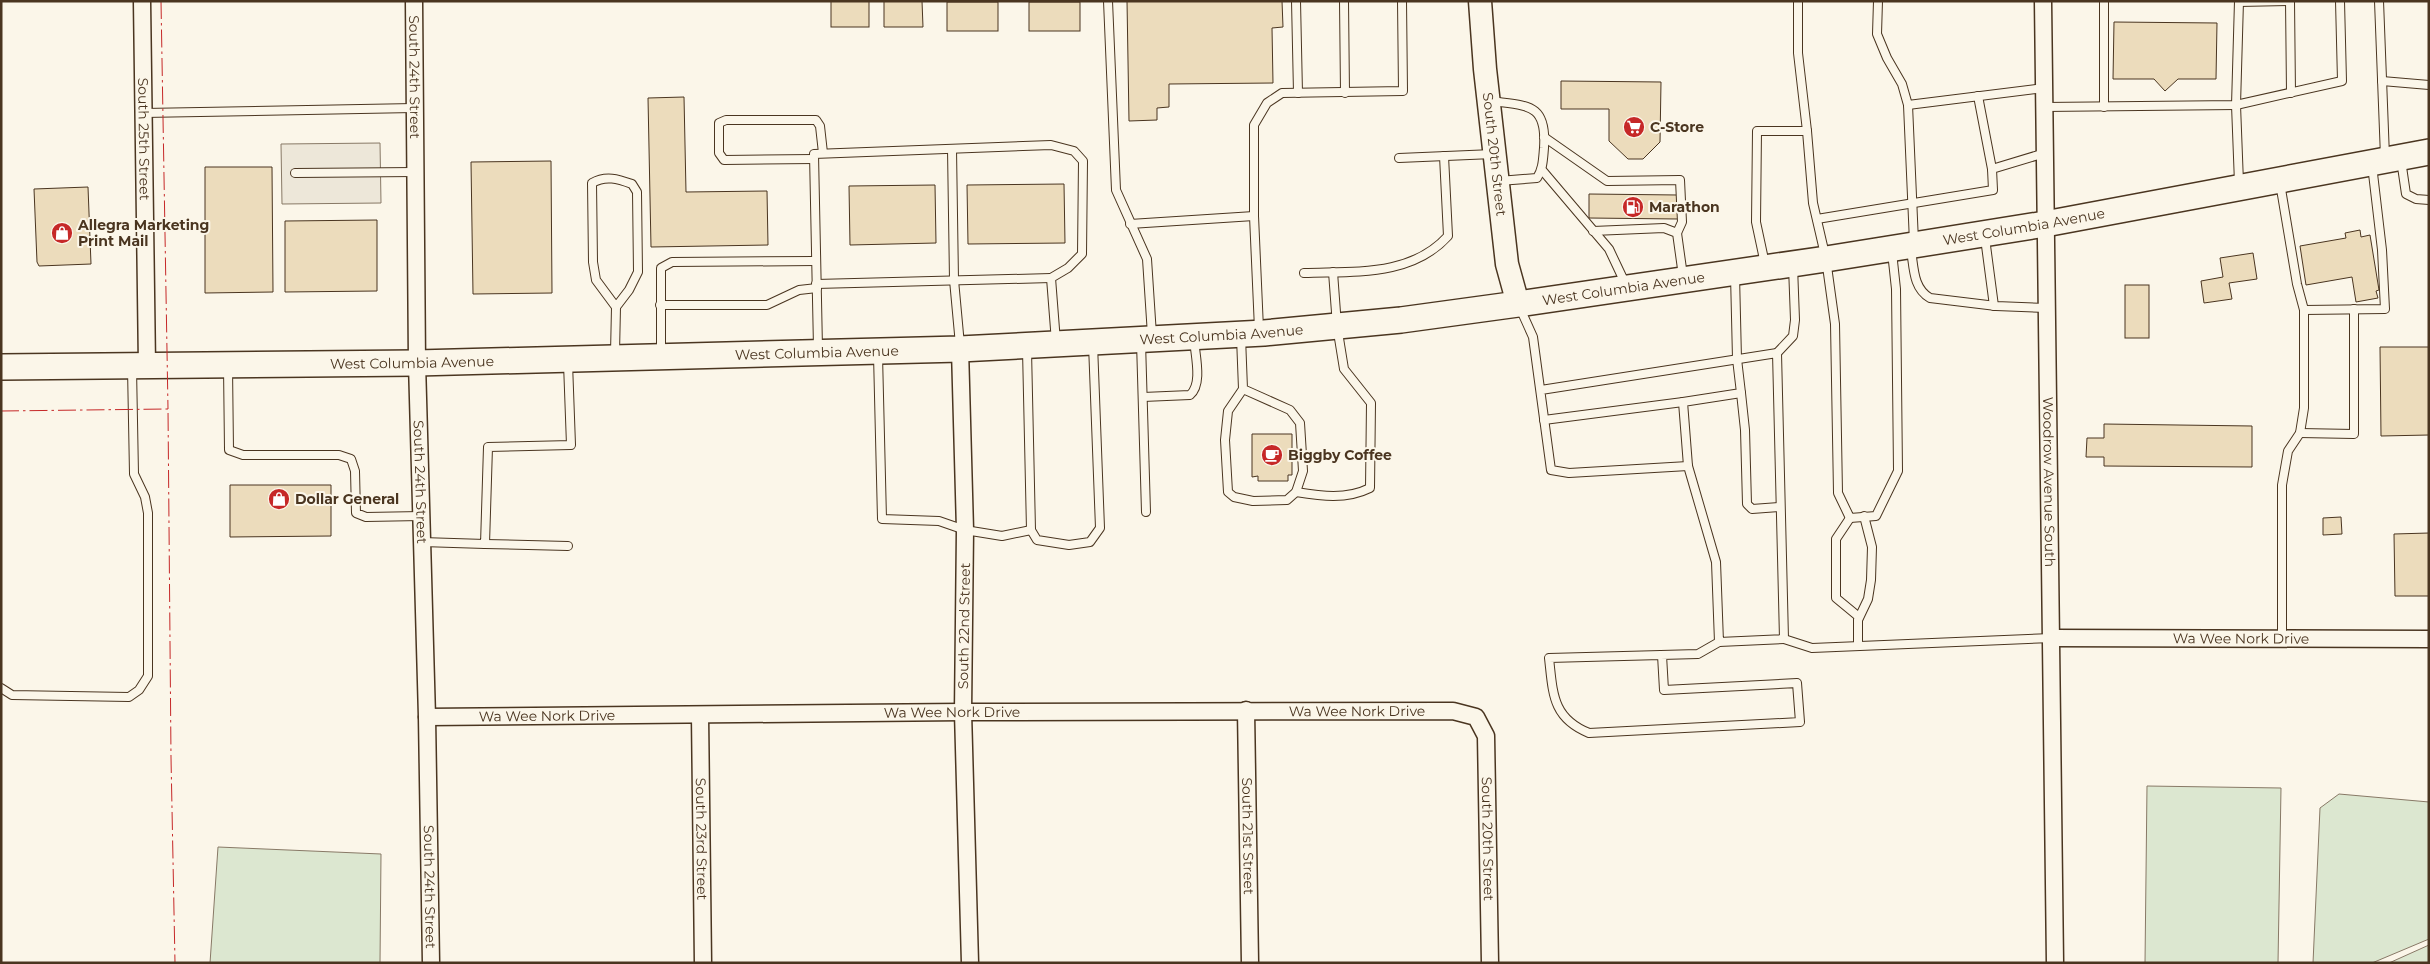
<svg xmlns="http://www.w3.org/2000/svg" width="2430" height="964" font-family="Montserrat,sans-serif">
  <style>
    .green { fill: #dce7d0; stroke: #887966 }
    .parking { fill: #ede7d9; stroke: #887966 }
    .building { fill: #ecdcbc; stroke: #4a3520 }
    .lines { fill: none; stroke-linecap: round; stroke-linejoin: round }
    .lane-casing { stroke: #4a3520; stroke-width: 10 }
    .street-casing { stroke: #4a3520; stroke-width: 19 }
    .secondary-casing { stroke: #4a3520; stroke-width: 25 }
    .primary-casing { stroke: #4a3520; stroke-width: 28 }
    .lane { stroke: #fbf6e9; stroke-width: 8 }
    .street { stroke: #fbf6e9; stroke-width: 16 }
    .secondary { stroke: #fbf6e9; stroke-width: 22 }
    .primary { stroke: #fbf6e9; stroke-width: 25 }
    .power { stroke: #c62828; stroke-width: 1; stroke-dasharray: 18 4 2.5 4; stroke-linecap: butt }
    .labels { text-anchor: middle; stroke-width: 4; stroke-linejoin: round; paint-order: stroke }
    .street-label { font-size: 14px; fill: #4a3520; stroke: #fbf6e9 }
    .poi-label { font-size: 14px; font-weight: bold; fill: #4a3520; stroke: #fbf6e9; text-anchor: start }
  </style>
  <rect width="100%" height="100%" fill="#fbf6e9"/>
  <g class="green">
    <path d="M2147 786 2281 788 2278 963H2145Z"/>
    <path d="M2339 794 2429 802V939L2372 963H2313L2320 808Z"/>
    <path d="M218 847 381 854 380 963H210Z"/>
    <path d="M2429 945V963H2389Z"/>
  </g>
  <path class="parking" d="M380 143 381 203 282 204 281 144Z"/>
  <g class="building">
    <rect x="831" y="1" width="38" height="26"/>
    <path d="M884 1H922L923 27H884Z"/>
    <path d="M1127 1H1282L1283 27 1272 28 1273 83 1169 84V107L1157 108V120L1129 121Z"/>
    <rect x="947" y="2" width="51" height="29"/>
    <rect x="1029" y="2" width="51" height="29"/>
    <path d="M2114 22 2217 23 2216 79H2178L2165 91 2154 79H2113Z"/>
    <path d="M1561 81 1661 82 1660 142 1643 159H1628L1609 141V109H1561Z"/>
    <path d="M684 97 686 192 767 191 768 245 651 247 648 98Z"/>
    <path d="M551 161 552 293 473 294 471 162Z"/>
    <path d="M205 167H272L273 292 205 293Z"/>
    <path d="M1064 184 1065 243 968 244 967 185Z"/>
    <path d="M935 185 936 243 850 245 849 186Z"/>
    <path d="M88 187 91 264 39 266 37 262 34 189Z"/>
    <path d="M1589 194 1678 195V219L1589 218Z"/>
    <path d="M377 220V291L285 292V221Z"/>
    <path d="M2360 230 2361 237 2370 235 2379 290 2376 291 2378 298 2356 302 2352 277 2306 285 2300 246 2346 238 2345 233Z"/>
    <path d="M2253 253 2257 279 2229 283 2232 299 2204 303 2201 281 2223 277 2220 258Z"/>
    <rect x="2125" y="285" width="24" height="53"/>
    <path d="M2380 347H2429V435L2381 436Z"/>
    <path d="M2104 424 2252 426V467L2104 466V457H2086L2087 438H2104Z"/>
    <path d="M1252 434H1292V475H1288V481H1258V476L1252 477Z"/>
    <path d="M230 485H331V536L230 537Z"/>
    <path d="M2341 517 2342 534 2323 535V518Z"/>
    <path d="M2429 533V596H2395L2394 534Z"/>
  </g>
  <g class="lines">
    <g class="lane-casing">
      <g id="lane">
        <path d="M1108 1 1116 190 1147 259 1152 335"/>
        <path d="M1296 1 1298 93"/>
        <path d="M1344 1 1345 93"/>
        <path d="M1798 1V53L1807 131"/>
        <path d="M1878 1 1877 34 1887 58 1902 84 1908 105 1914 242"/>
        <path d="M2104 1V107"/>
        <path d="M2239 1 2236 105 2239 183"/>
        <path d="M2290 1 2291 93"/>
        <path d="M2379 1 2385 157"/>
        <path d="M2239 2 2289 1"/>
        <path d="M2382 81 2429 85"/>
        <path d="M1978 96 1992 169"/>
        <path d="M1491 101C1528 106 1547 103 1544 148 1543 159 1543 169 1537 178L1499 181"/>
        <path d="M1908 105 2044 88"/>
        <path d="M2044 107 2236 105 2342 81 2340 1"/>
        <path d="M144 113 414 108"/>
        <path d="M1544 137 1607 181 1680 180 1682 222 1677 233"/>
        <path d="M952 149 954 280 960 345"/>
        <path d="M1399 158 1493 154"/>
        <path d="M814 159 724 160 719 153V123L726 120H816L820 126 823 153"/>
        <path d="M2401 160 2406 194 2416 199 2429 200"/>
        <path d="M1542 170 1609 249 1626 285"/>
        <path d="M295 173 415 172"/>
        <path d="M2280 183 2297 284 2304 310V408L2300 433 2288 451 2282 485V639"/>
        <path d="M1817 219 1993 190 1992 169 2045 153"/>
        <path d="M1130 224 1254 216"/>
        <path d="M1593 231 1664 228 1677 233 1683 276"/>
        <path d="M1985 238 1994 306"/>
        <path d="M1911 250C1914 268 1913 288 1930 298L1996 306 2046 308"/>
        <path d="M1765 264 1756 222 1757 131H1807L1813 203 1826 259 1835 324 1838 493 1850 518 1876 516 1898 471 1896 289 1892 252"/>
        <path d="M1304 273C1354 271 1411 277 1448 236L1444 156"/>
        <path d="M816 284 1051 278"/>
        <path d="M660 305H767L799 290 817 288"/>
        <path d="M1520 308 1533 337 1551 470 1569 473 1688 466 1716 562 1719 642 1784 639 1777 353 1541 390"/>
        <path d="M2304 310 2385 309 2382 250 2372 165"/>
        <path d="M1259 329 1254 216V125L1267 103 1282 93 1403 91 1402 1"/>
        <path d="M1241 337 1243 389 1228 411 1225 440 1228 492 1234 497 1253 501 1287 500 1296 492 1303 471 1300 423 1290 410 1243 389"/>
        <path d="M1141 342 1146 512"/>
        <path d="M818 348 814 154 1051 145 1074 151 1083 161 1082 254 1068 268 1051 278 1056 342"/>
        <path d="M1027 350 1031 530 1037 540 1069 545 1090 542 1100 528 1093 344"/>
        <path d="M615 353 616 307 596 280 593 262 592 183C606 175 618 179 632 184L637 192 638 272 629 290 616 307"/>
        <path d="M1777 353 1793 336 1795 320 1793 266"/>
        <path d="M661 354V268L672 262 816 261"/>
        <path d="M878 355 882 519 939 521 965 530 1002 536 1031 530"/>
        <path d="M228 367 229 450 243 455H339L351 459 355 471 356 513 366 517 421 516"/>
        <path d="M1741 393 1745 430 1747 504 1752 509 1779 507"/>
        <path d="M1143 397 1190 395C1203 384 1195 355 1194 339"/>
        <path d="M1544 420 1683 402"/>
        <path d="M2300 433 2354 434V309"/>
        <path d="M1688 466 1683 402 1741 393 1737 359 1735 275"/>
        <path d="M1296 492C1321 496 1346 500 1370 488L1371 403 1344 369 1337 326 1333 272"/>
        <path d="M1850 518 1836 539V598L1859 617"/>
        <path d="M422 542 485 544 488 447 571 445 568 363"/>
        <path d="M485 544 568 546"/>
        <path d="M1784 639 1812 648 2052 638"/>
        <path d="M1858 646V620L1868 599 1871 580 1872 547 1864 516"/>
        <path d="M1662 655 1664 690 1797 683 1800 722 1589 733C1552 718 1553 693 1549 658L1698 654 1719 642"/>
        <path d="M1 688 12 695 129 697 139 690 148 676V513L145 497 134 474 132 368"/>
      </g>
    </g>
    <g class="street-casing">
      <g id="street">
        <path id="s1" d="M142 1 147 366"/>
        <path id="s2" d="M414 1 417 363 427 717 431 963"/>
        <path id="s3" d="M2043 1 2055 963"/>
        <path d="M960 349 965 530 963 712 970 963"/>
        <path id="s4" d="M2052 638 2429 639"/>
        <path id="s5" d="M1246 710 1250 963"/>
        <path id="s6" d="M700 715 703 963"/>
        <path id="s7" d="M427 717 963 712 1453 711 1476 717 1486 736 1490 963"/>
      </g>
    </g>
    <g class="secondary-casing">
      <g id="secondary">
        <path id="s8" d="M1480 1 1485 69 1507 264 1518 304"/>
      </g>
    </g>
    <g class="primary-casing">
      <g id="primary">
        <path id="s9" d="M1 367 417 363 960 349 1264 333 1401 320 1518 304 1826 259 2045 224 2429 152"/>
      </g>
    </g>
    <use href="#lane" class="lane"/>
    <use href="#street" class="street"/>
    <use href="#secondary" class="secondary"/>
    <use href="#primary" class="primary"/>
    <g class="power">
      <path d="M161 1 168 409"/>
      <path d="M1 411 168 409 171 757 175 963"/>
    </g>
  </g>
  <defs>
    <g id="supermarket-disc" transform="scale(1.125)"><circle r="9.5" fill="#c62828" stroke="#fbf6e9"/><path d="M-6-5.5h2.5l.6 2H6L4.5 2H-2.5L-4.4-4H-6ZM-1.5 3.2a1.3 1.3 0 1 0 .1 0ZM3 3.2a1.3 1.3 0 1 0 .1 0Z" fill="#fff"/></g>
    <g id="fuel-disc" transform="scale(1.125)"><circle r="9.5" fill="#c62828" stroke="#fbf6e9"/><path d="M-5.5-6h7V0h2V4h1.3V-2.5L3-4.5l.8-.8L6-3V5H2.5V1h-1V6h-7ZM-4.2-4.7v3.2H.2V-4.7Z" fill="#fff"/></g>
    <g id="shop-disc" transform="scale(1.125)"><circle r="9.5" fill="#c62828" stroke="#fbf6e9"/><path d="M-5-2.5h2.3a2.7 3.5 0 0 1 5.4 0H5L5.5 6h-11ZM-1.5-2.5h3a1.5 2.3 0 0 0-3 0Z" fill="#fff"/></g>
    <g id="cafe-disc" transform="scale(1.125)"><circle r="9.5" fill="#c62828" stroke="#fbf6e9"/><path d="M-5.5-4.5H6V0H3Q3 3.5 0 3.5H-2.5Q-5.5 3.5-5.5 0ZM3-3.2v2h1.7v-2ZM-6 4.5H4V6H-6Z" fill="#fff"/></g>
  </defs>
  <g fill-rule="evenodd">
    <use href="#supermarket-disc" x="1634" y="127"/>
    <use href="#fuel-disc" x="1633" y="207"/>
    <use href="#shop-disc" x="62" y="233"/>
    <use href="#cafe-disc" x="1272" y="455"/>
    <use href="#shop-disc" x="279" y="499"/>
  </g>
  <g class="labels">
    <g class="street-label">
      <text dy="5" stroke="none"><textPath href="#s2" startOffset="76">South 24th Street</textPath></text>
      <text dy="5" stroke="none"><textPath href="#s1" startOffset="138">South 25th Street</textPath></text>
      <text dy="5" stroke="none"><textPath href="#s8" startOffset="154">South 20th Street</textPath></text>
      <text dy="5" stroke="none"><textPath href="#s9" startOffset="2031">West Columbia Avenue</textPath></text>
      <text dy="5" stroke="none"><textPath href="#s9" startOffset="1626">West Columbia Avenue</textPath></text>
      <text dy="5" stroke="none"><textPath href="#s9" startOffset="1221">West Columbia Avenue</textPath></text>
      <text dy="5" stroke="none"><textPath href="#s9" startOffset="816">West Columbia Avenue</textPath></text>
      <text dy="5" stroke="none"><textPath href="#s9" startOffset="411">West Columbia Avenue</textPath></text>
      <text dy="5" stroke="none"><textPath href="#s2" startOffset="481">South 24th Street</textPath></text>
      <text dy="5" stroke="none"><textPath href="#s3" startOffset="481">Woodrow Avenue South</textPath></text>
      <text transform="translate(964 626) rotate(-89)" y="5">South 22nd Street</text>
      <text dy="5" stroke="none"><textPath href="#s4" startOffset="189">Wa Wee Nork Drive</textPath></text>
      <text dy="5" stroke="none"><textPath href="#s7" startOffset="930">Wa Wee Nork Drive</textPath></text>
      <text dy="5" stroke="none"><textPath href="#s7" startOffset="525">Wa Wee Nork Drive</textPath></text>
      <text dy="5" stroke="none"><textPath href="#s7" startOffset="120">Wa Wee Nork Drive</textPath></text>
      <text dy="5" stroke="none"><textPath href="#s5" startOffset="126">South 21st Street</textPath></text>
      <text dy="5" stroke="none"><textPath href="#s7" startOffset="1174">South 20th Street</textPath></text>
      <text dy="5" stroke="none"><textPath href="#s6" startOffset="124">South 23rd Street</textPath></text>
      <text dy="5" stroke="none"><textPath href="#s2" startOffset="886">South 24th Street</textPath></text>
    </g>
    <g class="poi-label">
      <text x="1650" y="132">C-Store</text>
      <text x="1649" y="212">Marathon</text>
      <text x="78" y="230">Allegra Marketing<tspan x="78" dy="16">Print Mail</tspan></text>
      <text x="1288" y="460">Biggby Coffee</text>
      <text x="295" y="504">Dollar General</text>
    </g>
  </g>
  <rect width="2430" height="964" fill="none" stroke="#4a3520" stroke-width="5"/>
</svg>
